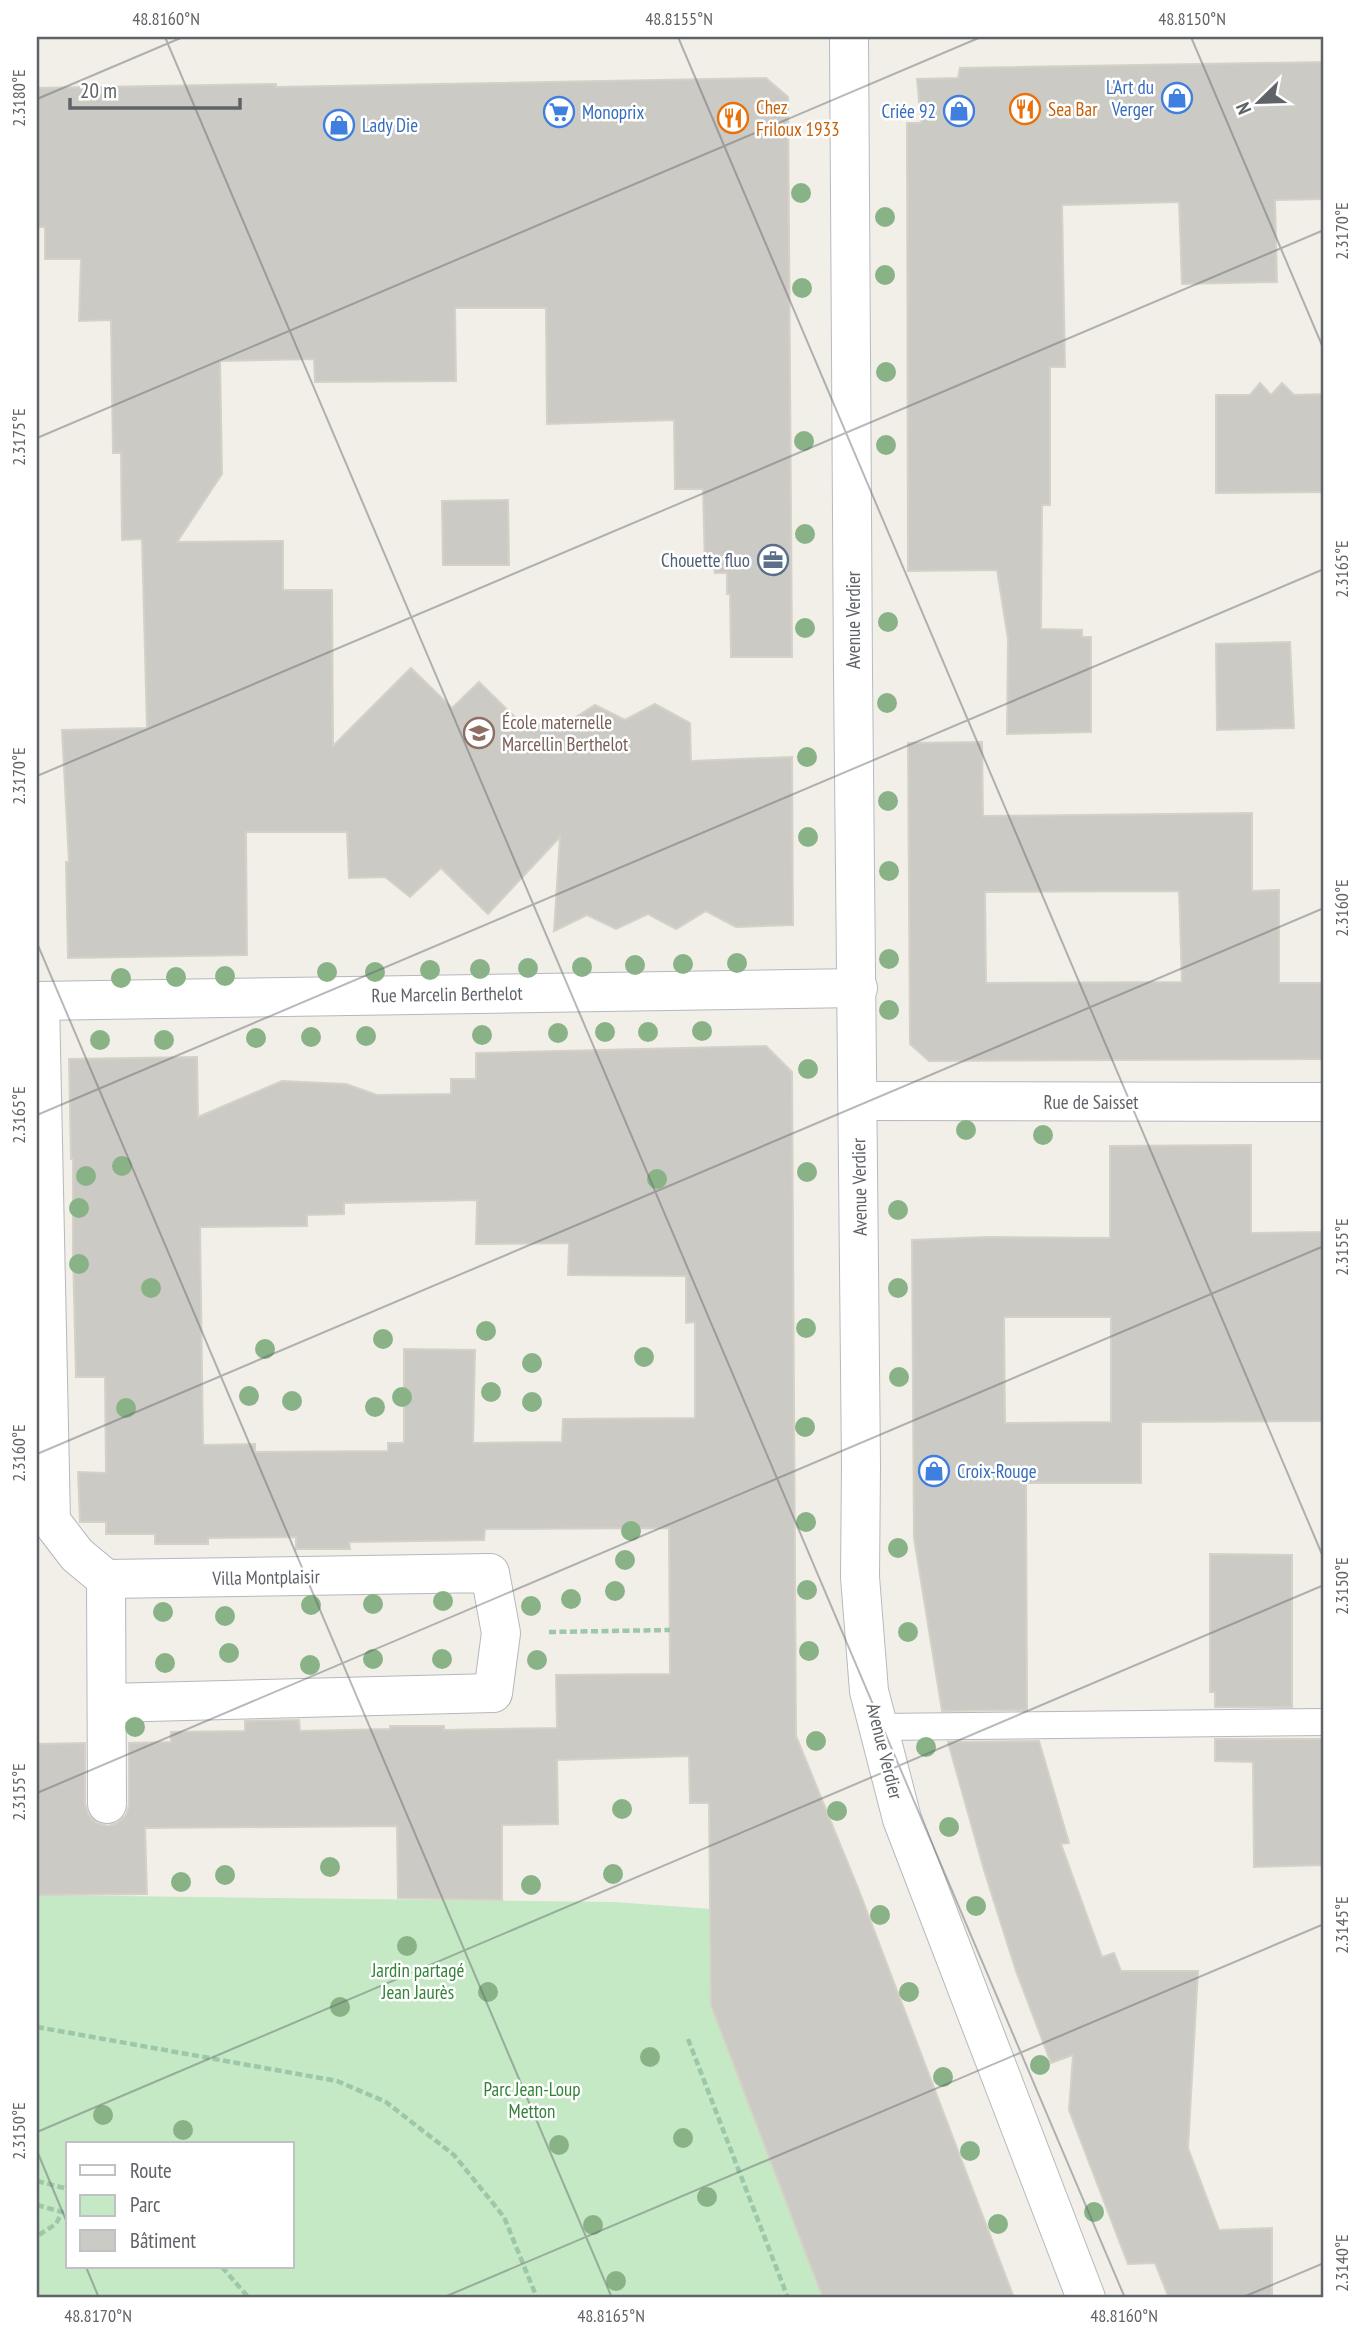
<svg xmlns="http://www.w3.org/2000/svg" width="1361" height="2335" font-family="'PT Sans Narrow',sans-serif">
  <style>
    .green { fill: #c5e8c5; fill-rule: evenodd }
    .building { fill: #cccac5; stroke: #d6d1c6; stroke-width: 2; fill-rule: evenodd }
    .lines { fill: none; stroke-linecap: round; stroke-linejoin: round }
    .service-casing { stroke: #b5b8bc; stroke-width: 28 }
    .minor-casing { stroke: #b5b8bc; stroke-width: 40 }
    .secondary-casing { stroke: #b6babf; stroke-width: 40 }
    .path { stroke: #9cc7a9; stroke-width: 4.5; stroke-dasharray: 7 3.5; stroke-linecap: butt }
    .service { stroke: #fff; stroke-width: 26 }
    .minor { stroke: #fff; stroke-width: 38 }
    .secondary { stroke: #fff; stroke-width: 38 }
    .tree { fill: #89b387 }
    .ticks { fill: none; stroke: #5f6368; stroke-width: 2; stroke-opacity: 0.45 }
    .labels { text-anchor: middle; stroke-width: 5; stroke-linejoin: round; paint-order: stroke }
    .shop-label { font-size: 19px; fill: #366cbe; stroke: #fff; text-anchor: start }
    .food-label { font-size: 19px; fill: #c56008; stroke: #fff; text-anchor: start }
    .service-label { font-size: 19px; fill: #4e5e75; stroke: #fff; text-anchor: end }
    .street-label { font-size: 19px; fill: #5f6368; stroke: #fff }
    .education-label { font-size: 19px; fill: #785e54; stroke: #fff; text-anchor: start }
    .park-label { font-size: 19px; fill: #348238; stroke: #fff }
    .neatline { fill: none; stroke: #5f6368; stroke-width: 2.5 }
    .ticks-label { font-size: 18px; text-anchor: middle; fill: #5f6368 }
  </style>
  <rect width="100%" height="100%" fill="#f1efe8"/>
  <path class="green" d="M37 1895 613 1902 711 1909V2005L823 2298H37ZM68 2144H292V2267H68Z"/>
  <g class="building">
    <path d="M1324 62V199L1275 200 1277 282 1182 284 1179 202 1062 205 1065 367H1050V505H1042L1041 629 1082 630V637H1091V732L1007 734 1008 639 997 570 908 571 907 123H921L917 79 958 78 960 68Z"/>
    <path d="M766 78 788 97 792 657H731L730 594H727V573H715L714 567H705L703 489H675L674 420 547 424 546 308H455L456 381 315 382 314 359 220 361 222 474 177 542 283 541V590H332L333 746 411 668 452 708 479 682 523 725 565 724 595 705 625 720 655 704 690 723 691 761 792 757 793 925 736 927 706 911 676 929 648 914 616 929 587 915 554 931 560 837 488 914 441 868 410 897 385 877 349 878 347 832H246L247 955 68 958 66 862H69L62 730 147 728 142 539 122 540 121 453H113L111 320 79 321 81 259H45V227H37V88L276 84V87Z"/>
    <path d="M1260 383 1271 395 1282 383 1294 395 1324 394V492L1216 493V395H1250Z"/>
    <path d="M508 500 509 565H443L442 501Z"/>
    <path d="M1290 642 1294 728 1217 730 1216 644Z"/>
    <path d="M982 742 983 816 1252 813V891L1279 890V983H1324V1059L929 1061 910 1044 908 743ZM1179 891 1182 982 986 983 985 892Z"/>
    <path d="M766 1046 792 1072 796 1736 858 1888 1014 2298H823L711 2005 709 1803H690L689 1756 557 1760 558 1824 502 1825V1900L398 1898 397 1826 145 1828 147 1894 37 1895V1744L85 1743V1804L88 1814 97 1823 108 1826 117 1823 126 1815 129 1805V1743L171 1742V1732L245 1731V1721L299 1720 300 1731 390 1729V1726H444V1730L557 1728 556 1675 670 1674 669 1528 485 1529 484 1540 349 1542 350 1549H296V1537L208 1538V1544H155V1534H106V1522H80L78 1472 106 1473 105 1377H76L73 1252V1159H71L69 1059 197 1057 198 1117 282 1081 346 1084 377 1095 451 1094V1079H476V1053ZM477 1200 476 1244 569 1243 568 1275 686 1276V1323L695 1322V1418L563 1419 562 1442 473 1443 475 1350 404 1349V1443H388V1451L255 1452V1444L203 1445 200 1227 307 1226V1215L344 1214V1203Z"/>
    <path d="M1251 1145V1233L1324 1232V1421L1141 1422V1483H1026L1027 1710 942 1711 914 1538 912 1240 987 1237 1110 1238V1146ZM1004 1317H1111V1422L1005 1423Z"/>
    <path d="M1210 1554 1292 1555V1707H1215V1692H1210Z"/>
    <path d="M1215 1739H1324V1865L1254 1867 1253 1762 1215 1761Z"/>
    <path d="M1039 1741 1069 1843 1061 1844 1102 1957 1114 1953 1121 1971H1198L1188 2148 1219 2230 1272 2228V2298H1169L1155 2263 1128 2264 1069 2110 1073 2055 1051 2063 1016 1971 984 1870 948 1742Z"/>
  </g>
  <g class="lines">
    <g class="service-casing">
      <path id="service" d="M879 1727 1324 1722"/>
    </g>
    <g class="minor-casing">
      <g id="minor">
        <path d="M37 1001 858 988"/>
        <path d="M40 1001 51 1521 77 1555 106 1579"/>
        <path d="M858 1101 1324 1102"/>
        <path d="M106 1579 490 1573 501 1633 493 1693 107 1703"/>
        <path d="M106 1579 107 1804"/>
      </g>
    </g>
    <g class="secondary-casing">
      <path id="secondary" d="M849 37 853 673 861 1466 860 1577 869 1691 902 1819 1086 2298"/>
    </g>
    <g class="path">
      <path d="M549 1632 670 1630"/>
      <path d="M37 2027 337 2081 386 2102 454 2155 504 2217 537 2298"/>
      <path d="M688 2039 788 2298"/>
      <path d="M37 2181 68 2189"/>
      <path d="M37 2205 62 2212 56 2224 37 2236"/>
      <path d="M222 2267 249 2298"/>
    </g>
    <use href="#service" class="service"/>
    <use href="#minor" class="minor"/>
    <use href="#secondary" class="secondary"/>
  </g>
  <g class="tree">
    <circle cx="801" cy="193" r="10"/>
    <circle cx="885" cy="217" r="10"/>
    <circle cx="885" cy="275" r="10"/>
    <circle cx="802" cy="288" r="10"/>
    <circle cx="886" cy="372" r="10"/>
    <circle cx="804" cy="441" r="10"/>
    <circle cx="886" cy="445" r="10"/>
    <circle cx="805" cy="534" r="10"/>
    <circle cx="888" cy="622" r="10"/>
    <circle cx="805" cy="628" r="10"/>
    <circle cx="887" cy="703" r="10"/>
    <circle cx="807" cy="757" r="10"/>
    <circle cx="888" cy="801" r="10"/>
    <circle cx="808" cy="837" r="10"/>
    <circle cx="889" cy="871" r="10"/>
    <circle cx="889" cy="959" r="10"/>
    <circle cx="737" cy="963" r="10"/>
    <circle cx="683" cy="964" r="10"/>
    <circle cx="635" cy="965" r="10"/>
    <circle cx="582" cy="967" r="10"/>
    <circle cx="528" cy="968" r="10"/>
    <circle cx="480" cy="969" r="10"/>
    <circle cx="430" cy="970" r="10"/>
    <circle cx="327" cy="972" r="10"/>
    <circle cx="375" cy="972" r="10"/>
    <circle cx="225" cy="976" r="10"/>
    <circle cx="176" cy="977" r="10"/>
    <circle cx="121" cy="978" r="10"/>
    <circle cx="889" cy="1010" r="10"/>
    <circle cx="702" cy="1031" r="10"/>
    <circle cx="605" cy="1032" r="10"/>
    <circle cx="648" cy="1032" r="10"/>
    <circle cx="558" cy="1033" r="10"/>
    <circle cx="482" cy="1035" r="10"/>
    <circle cx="366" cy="1036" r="10"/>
    <circle cx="311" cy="1037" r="10"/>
    <circle cx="256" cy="1038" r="10"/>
    <circle cx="100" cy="1040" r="10"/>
    <circle cx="164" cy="1040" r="10"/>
    <circle cx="808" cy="1069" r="10"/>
    <circle cx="966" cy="1130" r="10"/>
    <circle cx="1043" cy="1135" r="10"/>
    <circle cx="122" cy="1166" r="10"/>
    <circle cx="807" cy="1172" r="10"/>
    <circle cx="86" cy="1176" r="10"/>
    <circle cx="657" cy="1179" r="10"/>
    <circle cx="79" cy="1208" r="10"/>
    <circle cx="898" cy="1210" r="10"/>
    <circle cx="79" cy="1264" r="10"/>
    <circle cx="151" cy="1288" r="10"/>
    <circle cx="898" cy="1288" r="10"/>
    <circle cx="806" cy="1328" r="10"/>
    <circle cx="486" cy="1331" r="10"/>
    <circle cx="383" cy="1339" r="10"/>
    <circle cx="265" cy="1349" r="10"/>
    <circle cx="644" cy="1357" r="10"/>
    <circle cx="532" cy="1363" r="10"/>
    <circle cx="899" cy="1377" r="10"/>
    <circle cx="491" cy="1392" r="10"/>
    <circle cx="249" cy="1396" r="10"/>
    <circle cx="402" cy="1397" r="10"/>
    <circle cx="292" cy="1401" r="10"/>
    <circle cx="532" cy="1402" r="10"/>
    <circle cx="375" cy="1407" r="10"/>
    <circle cx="126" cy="1408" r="10"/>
    <circle cx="805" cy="1427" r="10"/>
    <circle cx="806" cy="1522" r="10"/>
    <circle cx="631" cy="1531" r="10"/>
    <circle cx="898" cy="1548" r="10"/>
    <circle cx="625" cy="1560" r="10"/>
    <circle cx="807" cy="1590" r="10"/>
    <circle cx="615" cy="1591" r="10"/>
    <circle cx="571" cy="1599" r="10"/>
    <circle cx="443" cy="1601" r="10"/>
    <circle cx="373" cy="1604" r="10"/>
    <circle cx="311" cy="1605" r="10"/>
    <circle cx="531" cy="1606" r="10"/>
    <circle cx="163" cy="1612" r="10"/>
    <circle cx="225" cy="1616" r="10"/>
    <circle cx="908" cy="1632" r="10"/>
    <circle cx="809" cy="1651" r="10"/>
    <circle cx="229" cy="1653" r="10"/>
    <circle cx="373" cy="1659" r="10"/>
    <circle cx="442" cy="1659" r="10"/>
    <circle cx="537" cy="1660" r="10"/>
    <circle cx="165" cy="1663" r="10"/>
    <circle cx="310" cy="1665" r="10"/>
    <circle cx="135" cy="1727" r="10"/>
    <circle cx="816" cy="1741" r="10"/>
    <circle cx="926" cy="1747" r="10"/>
    <circle cx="622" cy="1809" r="10"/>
    <circle cx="837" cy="1811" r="10"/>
    <circle cx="949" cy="1827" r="10"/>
    <circle cx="330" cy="1867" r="10"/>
    <circle cx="613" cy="1874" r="10"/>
    <circle cx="225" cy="1875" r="10"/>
    <circle cx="181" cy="1882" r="10"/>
    <circle cx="531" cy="1885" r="10"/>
    <circle cx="976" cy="1906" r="10"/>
    <circle cx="880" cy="1915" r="10"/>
    <circle cx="407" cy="1946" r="10"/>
    <circle cx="488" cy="1992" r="10"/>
    <circle cx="909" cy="1992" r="10"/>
    <circle cx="340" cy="2007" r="10"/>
    <circle cx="650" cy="2057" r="10"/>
    <circle cx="1040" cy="2065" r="10"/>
    <circle cx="943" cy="2077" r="10"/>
    <circle cx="103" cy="2115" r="10"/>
    <circle cx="183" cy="2130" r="10"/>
    <circle cx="683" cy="2138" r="10"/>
    <circle cx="559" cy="2145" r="10"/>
    <circle cx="970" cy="2151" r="10"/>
    <circle cx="707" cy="2197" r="10"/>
    <circle cx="1094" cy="2212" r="10"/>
    <circle cx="998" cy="2224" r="10"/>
    <circle cx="593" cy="2225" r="10"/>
    <circle cx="616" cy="2281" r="10"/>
  </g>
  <path class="ticks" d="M165 37 1125 2298M678 37 1324 1559M1191 37 1324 350M37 99 183 37M37 438 981 37M37 776 1324 230M37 943 612 2298M37 1115 1324 569M37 1454 1324 908M37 1793 1324 1246M37 2132 1324 1585M37 2151 68 2225M86 2267 99 2298M442 2298 1324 1924M1241 2298 1324 2263"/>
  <defs>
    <g id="shop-ring" transform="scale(1.575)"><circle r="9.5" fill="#fff" stroke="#3f7fe0" stroke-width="1.5"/><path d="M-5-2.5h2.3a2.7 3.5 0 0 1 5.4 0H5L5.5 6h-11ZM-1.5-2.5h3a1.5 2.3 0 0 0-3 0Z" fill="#3f7fe0"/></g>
    <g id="restaurant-ring" transform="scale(1.575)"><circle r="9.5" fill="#fff" stroke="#e8710a" stroke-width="1.5"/><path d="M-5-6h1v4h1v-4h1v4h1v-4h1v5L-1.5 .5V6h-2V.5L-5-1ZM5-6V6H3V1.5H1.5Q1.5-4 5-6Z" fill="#e8710a"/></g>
    <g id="supermarket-ring" transform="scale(1.575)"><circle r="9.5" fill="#fff" stroke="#3f7fe0" stroke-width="1.5"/><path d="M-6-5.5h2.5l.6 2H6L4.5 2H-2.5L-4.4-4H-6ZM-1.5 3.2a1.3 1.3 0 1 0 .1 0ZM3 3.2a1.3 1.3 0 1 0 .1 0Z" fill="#3f7fe0"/></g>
    <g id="office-ring" transform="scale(1.575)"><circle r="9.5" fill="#fff" stroke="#5c6f8a" stroke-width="1.5"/><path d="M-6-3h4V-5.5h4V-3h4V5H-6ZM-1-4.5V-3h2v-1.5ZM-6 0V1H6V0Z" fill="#5c6f8a"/></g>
    <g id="school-ring" transform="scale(1.575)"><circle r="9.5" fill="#fff" stroke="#8d6e63" stroke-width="1.5"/><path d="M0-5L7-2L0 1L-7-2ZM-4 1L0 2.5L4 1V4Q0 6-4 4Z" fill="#8d6e63"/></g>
  </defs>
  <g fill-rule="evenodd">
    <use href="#shop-ring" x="1177" y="98"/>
    <use href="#restaurant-ring" x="1025" y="109"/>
    <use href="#shop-ring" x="959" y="111"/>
    <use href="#supermarket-ring" x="559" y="112"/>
    <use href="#restaurant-ring" x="733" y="118"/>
    <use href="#shop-ring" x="339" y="125"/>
    <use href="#office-ring" x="773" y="560"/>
    <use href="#school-ring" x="479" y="733"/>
    <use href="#shop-ring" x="934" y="1471"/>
  </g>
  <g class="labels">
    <g class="shop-label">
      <text x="1154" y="94" text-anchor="end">L'Art du<tspan x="1154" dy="22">Verger</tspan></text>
      <text x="936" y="118" text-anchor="end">Criée 92</text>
      <text x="582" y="119">Monoprix</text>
      <text x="362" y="132">Lady Die</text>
      <text x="957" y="1478">Croix-Rouge</text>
    </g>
    <g class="food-label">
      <text x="756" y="114">Chez<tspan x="756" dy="22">Friloux 1933</tspan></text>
      <text x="1048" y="116">Sea Bar</text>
    </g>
    <g class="service-label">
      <text x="750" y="567">Chouette fluo</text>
    </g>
    <g class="street-label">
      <text transform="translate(853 620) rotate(-90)" y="7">Avenue Verdier</text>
      <text transform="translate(447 994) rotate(-1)" y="7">Rue Marcelin Berthelot</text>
      <text x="1091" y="1109">Rue de Saisset</text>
      <text transform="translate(859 1187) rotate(-91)" y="7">Avenue Verdier</text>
      <text transform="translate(266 1577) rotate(-1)" y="7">Villa Montplaisir</text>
      <text transform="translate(885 1751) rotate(76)" y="7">Avenue Verdier</text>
    </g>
    <g class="education-label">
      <text x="502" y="729">École maternelle<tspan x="502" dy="22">Marcellin Berthelot</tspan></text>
    </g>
    <g class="park-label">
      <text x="418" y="1977">Jardin partagé<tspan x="418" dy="22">Jean Jaurès</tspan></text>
      <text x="532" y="2096">Parc Jean-Loup<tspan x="532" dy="22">Metton</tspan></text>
    </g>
  </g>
  <rect width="1361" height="2335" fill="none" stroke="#ffffff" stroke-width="77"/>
  <rect x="66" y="2142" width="228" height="126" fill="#ffffff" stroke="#bfc1c3" stroke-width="2"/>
  <rect x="80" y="2165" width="35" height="10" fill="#ffffff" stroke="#bfc1c3" stroke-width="2"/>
  <text x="130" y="2178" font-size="21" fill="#5f6368">Route</text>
  <rect x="80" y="2195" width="35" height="21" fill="#c5e8c5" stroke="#bfc1c3" stroke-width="2"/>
  <text x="130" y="2212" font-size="21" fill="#5f6368">Parc</text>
  <rect x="80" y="2230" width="35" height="21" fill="#cccac5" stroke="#bfc1c3" stroke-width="2"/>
  <text x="130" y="2248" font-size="21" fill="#5f6368">Bâtiment</text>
  <g transform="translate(1259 102) rotate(247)" stroke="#ffffff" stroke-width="5" paint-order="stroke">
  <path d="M0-5L12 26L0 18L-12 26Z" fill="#5f6368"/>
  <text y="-10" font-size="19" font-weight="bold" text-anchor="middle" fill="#5f6368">N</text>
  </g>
  <path d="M70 98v10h170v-10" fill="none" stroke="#5f6368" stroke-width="3.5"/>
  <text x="80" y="98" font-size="21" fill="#5f6368" stroke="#ffffff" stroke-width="5" paint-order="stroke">20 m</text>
  <rect x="38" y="38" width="1284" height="2258" class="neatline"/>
  <g class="ticks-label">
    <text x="166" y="25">48.8160°N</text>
    <text x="679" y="25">48.8155°N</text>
    <text x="1192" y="25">48.8150°N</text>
    <text transform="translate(19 98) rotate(-90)" y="6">2.3180°E</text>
    <text transform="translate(1342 231) rotate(-90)" y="6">2.3170°E</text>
    <text transform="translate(19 437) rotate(-90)" y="6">2.3175°E</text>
    <text transform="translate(1342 569) rotate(-90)" y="6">2.3165°E</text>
    <text transform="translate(19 776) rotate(-90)" y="6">2.3170°E</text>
    <text transform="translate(1342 908) rotate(-90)" y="6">2.3160°E</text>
    <text transform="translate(19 1115) rotate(-90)" y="6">2.3165°E</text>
    <text transform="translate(1342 1247) rotate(-90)" y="6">2.3155°E</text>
    <text transform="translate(19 1453) rotate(-90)" y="6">2.3160°E</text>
    <text transform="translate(1342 1586) rotate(-90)" y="6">2.3150°E</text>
    <text transform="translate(19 1792) rotate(-90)" y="6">2.3155°E</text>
    <text transform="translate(1342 1925) rotate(-90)" y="6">2.3145°E</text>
    <text transform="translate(19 2131) rotate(-90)" y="6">2.3150°E</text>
    <text transform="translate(1342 2263) rotate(-90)" y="6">2.3140°E</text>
    <text x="98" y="2322">48.8170°N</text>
    <text x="611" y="2322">48.8165°N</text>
    <text x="1124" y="2322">48.8160°N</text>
  </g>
</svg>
